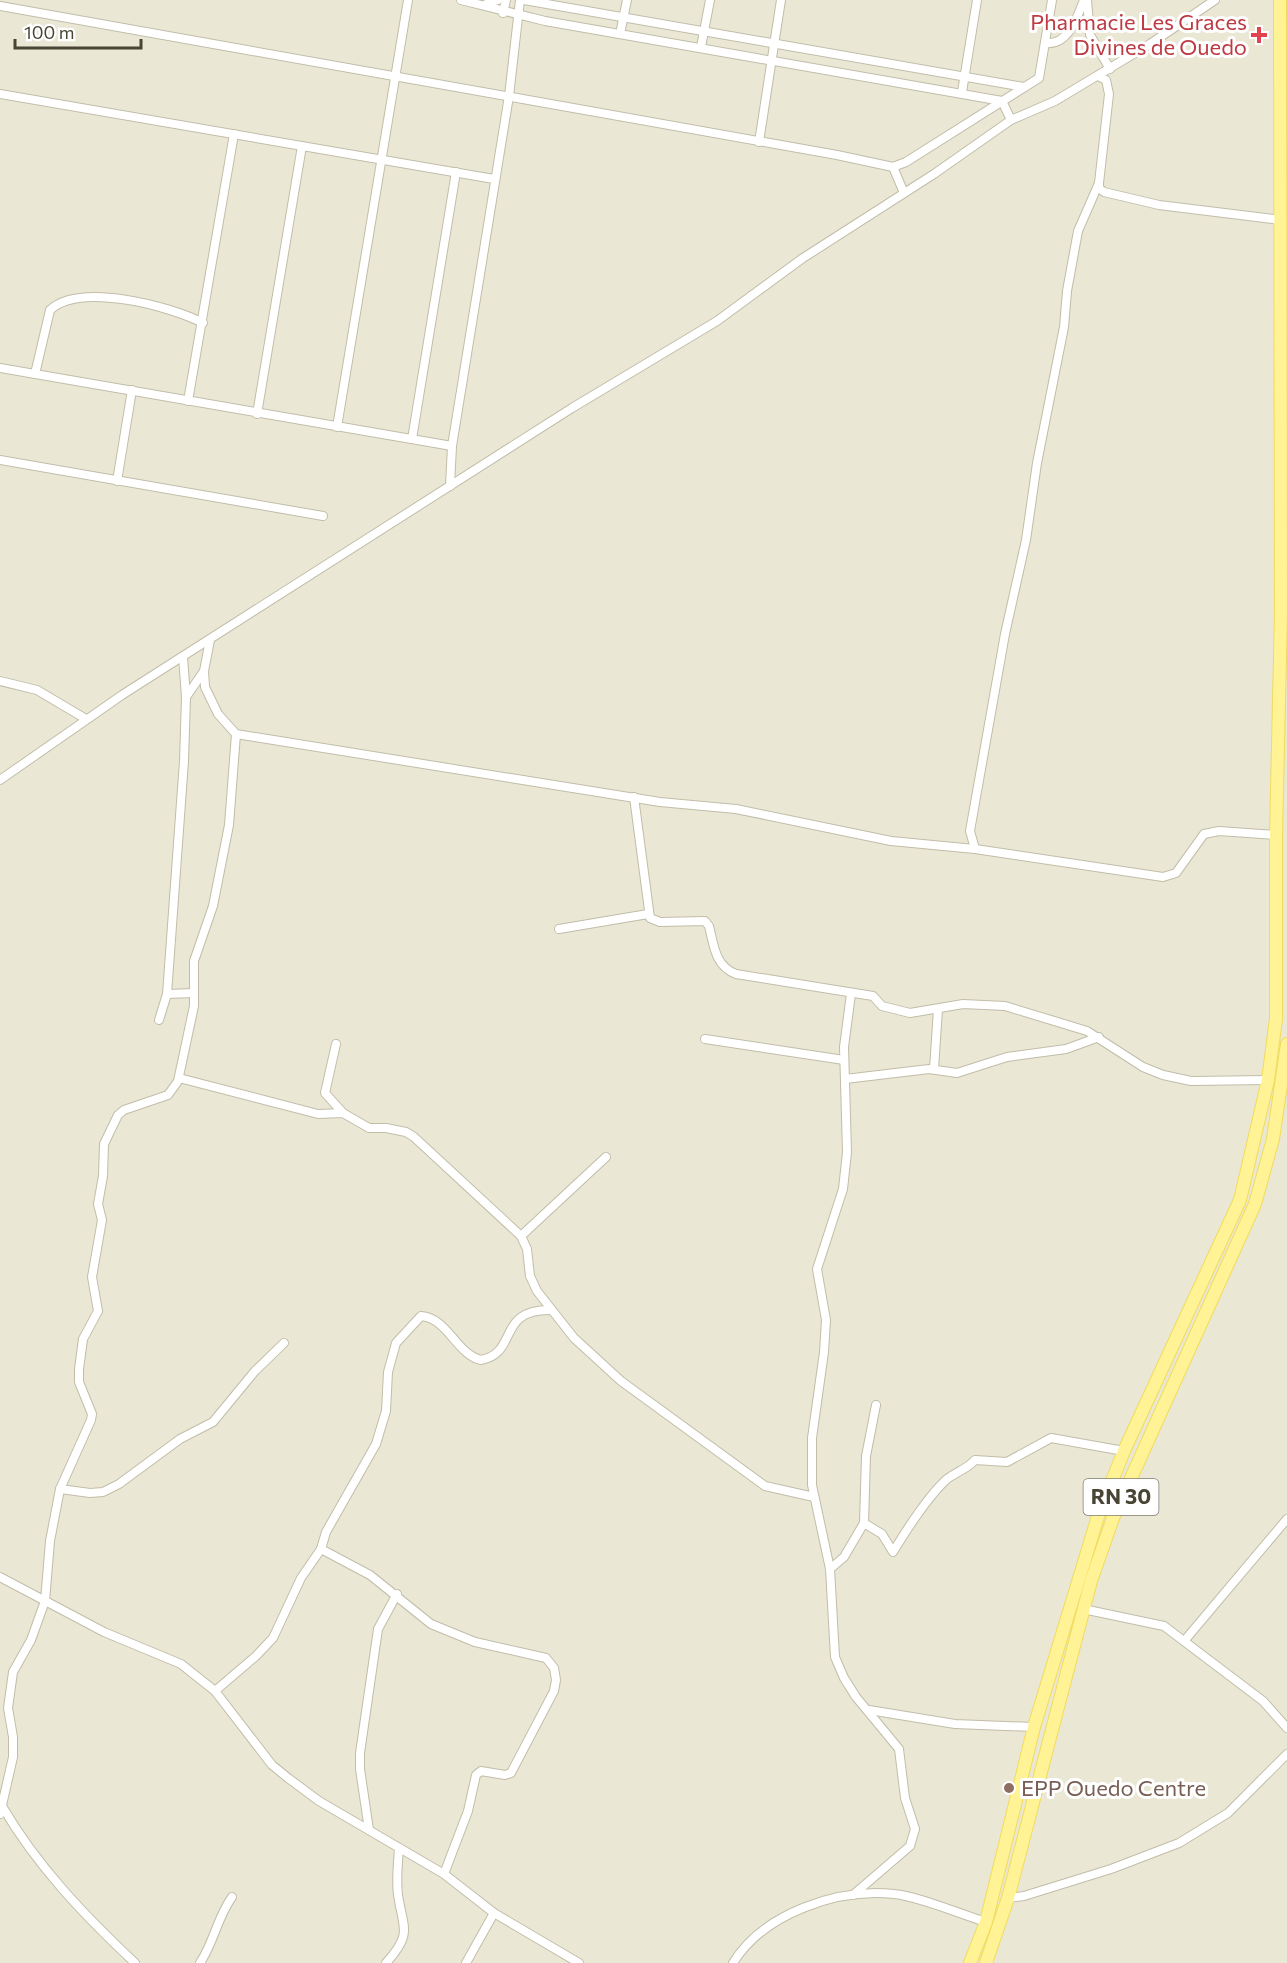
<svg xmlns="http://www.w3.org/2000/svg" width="1287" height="1963" font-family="Commissioner,sans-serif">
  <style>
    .residential { fill: #eae7d5 }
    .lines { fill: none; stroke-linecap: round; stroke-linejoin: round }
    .street-casing { stroke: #c2bda9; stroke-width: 10 }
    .primary-casing { stroke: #f0dc5b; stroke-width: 14 }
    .street { stroke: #fff; stroke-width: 8 }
    .primary { stroke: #fff396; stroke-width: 12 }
    .health-dot { fill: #e0444e; stroke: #fff; stroke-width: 2 }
    .education-dot { fill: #8d6e63; stroke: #fff; stroke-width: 2 }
    .labels { text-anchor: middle; stroke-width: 6; stroke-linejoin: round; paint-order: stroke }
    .shield { fill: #fff; stroke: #807d72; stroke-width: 1.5 }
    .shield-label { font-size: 21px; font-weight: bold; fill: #494535 }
    .health-label { font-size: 22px; fill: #be3a42; stroke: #fff; text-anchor: end }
    .education-label { font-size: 22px; fill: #785e54; stroke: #fff; text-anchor: start }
  </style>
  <rect width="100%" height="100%" fill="#f5f3e7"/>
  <rect class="residential" x="0" y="0" width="1287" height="1963"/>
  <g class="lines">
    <g class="street-casing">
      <g id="street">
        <path d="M461 0 545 21 1002 101 1011 120"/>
        <path d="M524 0 1024 87"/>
        <path d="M1087 0 1090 35 1110 69"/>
        <path d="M486 4 498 0"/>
        <path d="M0 6 837 155 893 167 906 162 1039 78 1052 0"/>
        <path d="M503 13 506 0"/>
        <path d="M620 34 627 0"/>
        <path d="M1045 43C1068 46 1077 18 1084 0"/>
        <path d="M701 47 710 0"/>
        <path d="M962 92 977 0"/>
        <path d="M0 94 494 179"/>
        <path d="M759 142 781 0"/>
        <path d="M893 167 904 193"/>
        <path d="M1099 183V188L1104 192 1159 205 1281 220"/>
        <path d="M0 368 452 446"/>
        <path d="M35 374 50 310C80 282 170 306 203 323"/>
        <path d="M188 401 234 134"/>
        <path d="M257 414 302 146"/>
        <path d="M337 427 408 0"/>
        <path d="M412 439 456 172"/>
        <path d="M0 460 323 516"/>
        <path d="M117 481 132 390"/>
        <path d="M450 486 452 446 509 96 520 0"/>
        <path d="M210 640 204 671 205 687 218 714 236 734 660 802 736 809 891 841 975 849 1163 877 1176 873 1204 834 1219 831 1276 835"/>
        <path d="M0 681 37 690 86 719"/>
        <path d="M186 697 204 671"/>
        <path d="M0 780 122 695 572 408 717 321 803 258 934 174 1011 120 1055 101 1150 44 1215 0"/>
        <path d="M634 797 650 918 660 922 705 921 709 926C714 946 715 966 736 974L873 996 882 1006 910 1013 963 1004 1005 1006 1087 1031 1143 1067 1163 1075 1191 1081 1268 1080"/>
        <path d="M975 849 970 831 1005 634 1026 540 1037 463 1064 327 1067 291 1078 231 1099 183 1109 94 1106 80 1098 76"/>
        <path d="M559 929 648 914"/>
        <path d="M167 994 184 761 186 697 183 657"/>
        <path d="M851 994 844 1047 847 1152 843 1189 817 1269 826 1320 824 1352 812 1438V1485L830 1569 835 1657 844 1678 856 1697 899 1749 905 1798 915 1829 910 1846 853 1895"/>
        <path d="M159 1020 167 994 194 993"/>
        <path d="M705 1039 844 1060"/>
        <path d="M336 1044 325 1093 343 1113"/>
        <path d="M934 1069 938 1009"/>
        <path d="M179 1078 318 1114 343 1113 369 1128H386L406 1132 414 1137 521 1236 527 1249 530 1276 537 1291 574 1338 621 1381 765 1486 814 1497"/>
        <path d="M845 1079 929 1069 957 1073 1007 1057 1066 1049 1099 1037"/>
        <path d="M521 1236 606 1157"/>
        <path d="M60 1489 90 1493 103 1492 119 1484 180 1439 213 1422 255 1371 284 1343"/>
        <path d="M864 1523 882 1534 893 1552C907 1529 927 1497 947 1479 956 1472 967 1469 975 1460L1007 1462 1051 1438 1124 1451"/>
        <path d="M321 1549 370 1575 431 1624 475 1642 546 1658 554 1668 556 1680 554 1691 511 1773 505 1775 481 1771 476 1775 468 1811 444 1874"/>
        <path d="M830 1569 844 1557 864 1523 866 1456 876 1405"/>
        <path d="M0 1577 104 1632 181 1664 215 1691 272 1765 288 1778 319 1801 444 1874 494 1913 579 1963"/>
        <path d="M1083 1609 1164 1626 1263 1701 1287 1728"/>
        <path d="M1185 1640 1287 1519"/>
        <path d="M215 1691 256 1656 273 1638 301 1578 321 1549 326 1532 376 1444 386 1411 388 1372 396 1343 421 1316C448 1318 456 1354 481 1360 519 1353 496 1309 551 1310"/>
        <path d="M869 1710 955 1724 1034 1727"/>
        <path d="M2 1806C37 1866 84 1915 135 1963"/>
        <path d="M0 1814 13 1757V1737L8 1708 13 1672 31 1640 45 1601 50 1541 60 1489 91 1420 92 1414 79 1382V1369L83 1339 98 1311 92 1277 102 1220 98 1204 103 1176 104 1144 118 1115 124 1110 168 1095 178 1081 194 1006V961L213 906 229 825 236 734"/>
        <path d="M369 1830 360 1769V1753L378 1629 397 1594"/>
        <path d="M1008 1898 1024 1896 1111 1869 1179 1843 1228 1813 1287 1754"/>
        <path d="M200 1963C214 1942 217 1918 232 1897"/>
        <path d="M386 1963C413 1934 403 1928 398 1895 396 1879 398 1863 399 1848"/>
        <path d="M466 1963 494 1913"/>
        <path d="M733 1963C764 1913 838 1888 894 1894 918 1896 960 1914 986 1922"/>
      </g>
    </g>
    <g class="primary-casing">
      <g id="primary">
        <path d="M970 1963 986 1922 1034 1727 1099 1513 1124 1451 1240 1200 1268 1080 1276 1019V835L1281 613 1280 0"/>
        <path d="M986 1963 1008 1898 1091 1581 1113 1518 1255 1204 1273 1139 1287 1044"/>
      </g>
    </g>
    <use href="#street" class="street"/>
    <use href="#primary" class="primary"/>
  </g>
  <path class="health-dot" d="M1256 26h6v6h6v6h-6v6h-6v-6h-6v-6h6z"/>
  <circle class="education-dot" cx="1009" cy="1788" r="6"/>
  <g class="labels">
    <rect class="shield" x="1083.5" y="1479" width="75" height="36" rx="4.5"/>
    <g class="shield-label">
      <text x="1121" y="1504">RN 30</text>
    </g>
    <g class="health-label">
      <text x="1247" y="30">Pharmacie Les Graces<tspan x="1247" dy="25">Divines de Ouedo</tspan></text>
    </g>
    <g class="education-label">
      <text x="1021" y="1796">EPP Ouedo Centre</text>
    </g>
  </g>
  <path d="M15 39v9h126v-9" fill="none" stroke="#494535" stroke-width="3"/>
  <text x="24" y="39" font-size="18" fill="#494535" stroke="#ffffff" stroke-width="4.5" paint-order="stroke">100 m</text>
</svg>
